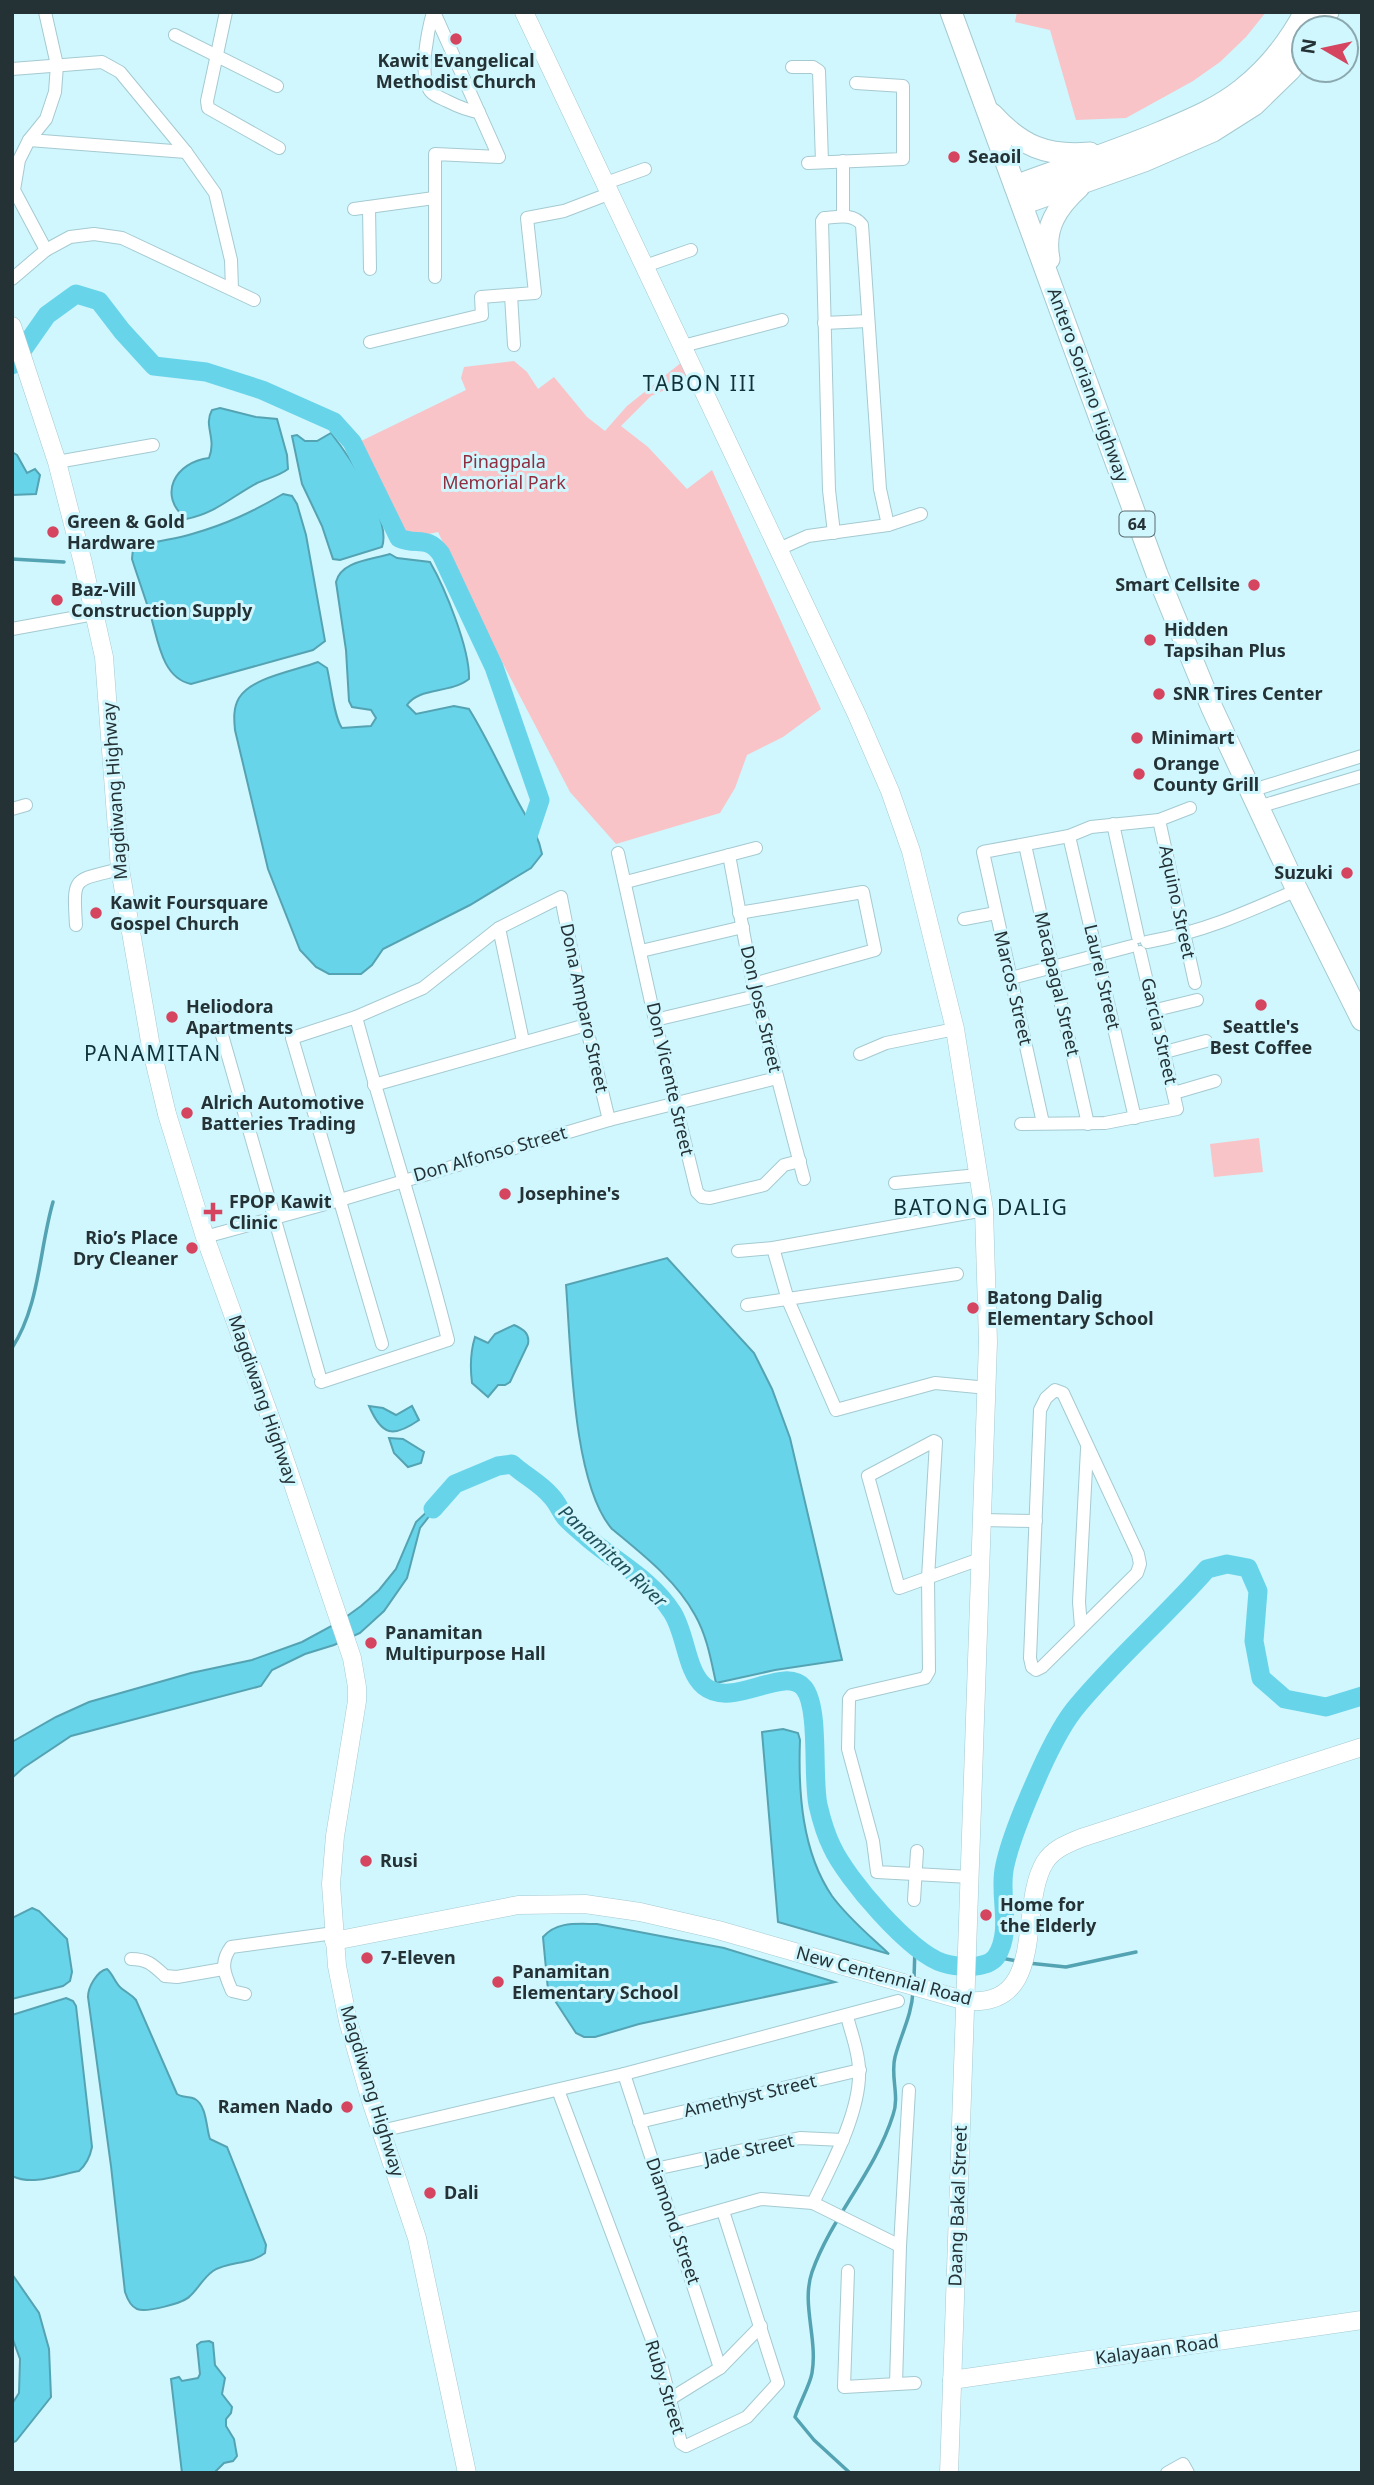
<svg xmlns="http://www.w3.org/2000/svg" width="1374" height="2485" font-family="'Noto Sans',sans-serif">
  <style>
    .green { fill: #f8c4c7 }
    .water { fill: #68d4e9; stroke: #54a3b3; stroke-width: 2 }
    .lines { fill: none; stroke-linecap: round; stroke-linejoin: round }
    .stream { stroke: #54a3b3; stroke-width: 3.5 }
    .river { stroke: #68d4e9; stroke-width: 19 }
    .street-casing { stroke: #a5cad1; stroke-width: 14 }
    .secondary-casing { stroke: #a5cad1; stroke-width: 19 }
    .primary-casing { stroke: #a5cad1; stroke-width: 23 }
    .street { stroke: #fff; stroke-width: 12 }
    .secondary { stroke: #fff; stroke-width: 18 }
    .primary { stroke: #fff; stroke-width: 21 }
    .poi-dot { fill: #d5455f; stroke: #d0f6fe; stroke-width: 2.5 }
    .labels { text-anchor: middle; stroke-width: 6; stroke-linejoin: round; paint-order: stroke }
    .shield { fill: #d0f6fe; stroke: #586d71; stroke-width: 2 }
    .shield-label { font-size: 16px; font-weight: bold; fill: #243235 }
    .poi-label { font-size: 18px; font-weight: bold; fill: #243235; stroke: #d0f6fe; text-anchor: start }
    .street-label { font-size: 18px; fill: #243235; stroke: #d0f6fe }
    .park-label { font-size: 18px; fill: #902d3f; stroke: #d0f6fe }
    .water-label { font-size: 19px; font-style: italic; fill: #21515a; stroke: #d0f6fe }
    .quarter-label { font-size: 21px; letter-spacing: 2px; fill: #103238; stroke: #d0f6fe }
  </style>
  <rect width="100%" height="100%" fill="#d0f6fe"/>
  <g class="green">
    <path d="M1017 12H1266L1246 37 1220 62 1193 81 1126 118 1076 120 1050 30 1015 22Z"/>
    <path d="M514 361 527 372 538 389 554 377 587 417 605 431 627 406 682 362 690 379 651 396 621 426 648 447 687 489 712 470 821 709 783 737 747 755 735 788 720 813 616 844 570 792 475 610 438 532 414 537 403 536 357 443 466 390 461 378 464 367Z"/>
    <path d="M1259 1138 1263 1172 1214 1177 1210 1144Z"/>
  </g>
  <g class="water">
    <path d="M220 408 256 417 277 419 287 455 288 469C279 476 268 478 257 483 231 497 216 513 186 519 157 495 175 462 209 458 217 438 203 426 212 410Z"/>
    <path d="M331 433C349 456 392 519 382 547L340 560 333 559 322 526 302 484 292 436 297 435 305 441H317Z"/>
    <path d="M12 452 17 455 27 473 35 469 40 475 36 494 12 495Z"/>
    <path d="M283 494 292 496 297 504 306 535 325 641 313 650 191 684C162 678 158 640 151 617 145 597 138 578 132 559L133 549C150 541 174 540 192 534 227 524 252 512 283 494Z"/>
    <path d="M390 554 397 558 430 562C445 588 470 649 469 679 450 694 419 687 407 705L416 714 454 706 469 709C487 738 501 769 517 800 527 819 538 833 542 854L531 868 470 905 383 949 372 965 361 974H329L316 967 300 950 268 869 235 730C234 720 233 708 239 698 252 677 295 671 318 662L327 668C331 684 334 718 342 728L371 726 376 718 371 710 352 707 349 701 346 650 336 582C341 561 371 560 390 554Z"/>
    <path d="M667 1258 754 1353 772 1389 790 1438 842 1660 775 1670 716 1683C711 1660 707 1636 695 1615 676 1580 642 1554 612 1529 572 1483 571 1347 566 1285Z"/>
    <path d="M514 1325C523 1329 530 1333 528 1344L510 1382 505 1385H498L488 1397 472 1383C470 1367 470 1353 475 1337L488 1343 495 1334Z"/>
    <path d="M369 1406 383 1408 396 1415 412 1406 419 1420C393 1438 382 1436 369 1406Z"/>
    <path d="M389 1438 403 1439 424 1452 421 1463 408 1467 394 1453Z"/>
    <path d="M449 1491 420 1528 407 1578 384 1611 360 1633 334 1645 305 1654 272 1670 261 1686 71 1736 23 1768 12 1778V1742L56 1717 89 1702 191 1673 252 1660 302 1642 339 1622 361 1606 379 1590 396 1569 416 1522Z"/>
    <path d="M783 1729 798 1733 800 1740C798 1792 802 1852 832 1896 848 1918 870 1936 889 1954L778 1922 762 1732Z"/>
    <path d="M32 1908 39 1911 67 1939 72 1972 70 1981 63 1986 12 1999V1918Z"/>
    <path d="M597 1924 724 1948 835 1982 639 2024 595 2037H584L576 2033 548 1990 543 1937C557 1921 577 1924 597 1924Z"/>
    <path d="M107 1969C113 1974 115 1983 121 1988 127 1993 131 1994 136 2000L177 2094C183 2098 189 2096 195 2099 207 2106 206 2128 210 2139L227 2147 266 2245 265 2253C250 2265 228 2261 213 2271 203 2278 198 2289 190 2296 184 2303 146 2313 137 2309 130 2306 127 2298 125 2292L111 2166 88 1997C88 1987 97 1971 107 1969Z"/>
    <path d="M66 1998 73 2001 76 2006 92 2147C90 2157 87 2164 79 2171 58 2175 33 2186 12 2176V2015Z"/>
    <path d="M12 2274 39 2313 49 2349 51 2397 16 2441 12 2443V2404L19 2393 20 2359 12 2337Z"/>
    <path d="M209 2341 213 2343 215 2365 225 2378 222 2394 232 2407 231 2413 226 2419V2426L234 2439 237 2456 233 2461 224 2463 214 2473H182L171 2379 179 2377 182 2381 198 2378 200 2374 197 2345 201 2342Z"/>
  </g>
  <g class="lines">
    <g class="stream">
      <path d="M12 559 64 562"/>
      <path d="M12 1348C40 1305 39 1250 53 1202"/>
      <path d="M996 1957 1017 1961"/>
      <path d="M1028 1963 1066 1967 1136 1952"/>
      <path d="M914 1979 915 1947"/>
      <path d="M850 2473 814 2440 795 2417C799 2404 810 2385 812 2373 818 2339 801 2304 812 2272 832 2216 875 2172 893 2115 900 2096 890 2076 895 2057 901 2034 912 2015 913 1991"/>
    </g>
    <g class="river">
      <path d="M12 365 47 315 76 294 99 301 122 331 154 366 206 372 262 390 334 422 352 442 399 538C417 546 427 535 441 554L494 667 540 800 527 839"/>
      <path d="M433 1509 455 1484 498 1466 512 1464C525 1476 540 1483 551 1496 557 1502 560 1510 565 1517 571 1524 580 1531 588 1538 616 1562 652 1580 672 1612 686 1633 686 1671 704 1686 733 1710 784 1664 804 1688 820 1708 812 1776 818 1805 821 1818 826 1835 832 1847 846 1878 910 1953 943 1963 956 1967 986 1970 996 1957 1013 1931 999 1898 1004 1870 1009 1841 1028 1798 1040 1771 1049 1751 1064 1721 1078 1705 1118 1657 1166 1616 1207 1569L1227 1564 1248 1568 1258 1591 1254 1641 1261 1678 1285 1699 1326 1707 1362 1696"/>
    </g>
    <g class="street-casing">
      <g id="street">
        <path d="M45 12 57 65 55 92 46 119 29 140 19 160 14 190 46 250"/>
        <path d="M226 12 207 101 208 108 279 148"/>
        <path d="M433 12C428 30 419 73 429 89 432 95 441 98 447 101 457 106 468 111 479 112"/>
        <path d="M434 12 499 157 435 154V277"/>
        <path d="M175 35 277 86"/>
        <path d="M792 67H813L819 71 822 162"/>
        <path d="M12 69 102 62 120 72 186 152 215 193 231 260 232 289"/>
        <path d="M29 140 186 152"/>
        <path d="M808 163 903 159V86L856 83"/>
        <path d="M606 183 645 169"/>
        <path d="M369 207 370 269"/>
        <path d="M354 209 434 198"/>
        <path d="M843 216V161"/>
        <path d="M645 266 691 250"/>
        <path d="M12 279 46 250 70 237 94 234 122 238 254 300"/>
        <path d="M511 295 514 345"/>
        <path d="M824 323 868 321"/>
        <path d="M370 342 482 315 481 297 535 293 527 218 564 211 611 193"/>
        <path d="M683 346 782 320"/>
        <path d="M57 462 153 445"/>
        <path d="M834 533 829 490 822 221 824 218C838 217 853 213 862 225L880 489 888 525"/>
        <path d="M779 549 808 536 888 525 921 514"/>
        <path d="M12 629 94 614"/>
        <path d="M1250 791 1362 756"/>
        <path d="M1258 807 1362 776"/>
        <path d="M12 809 26 805"/>
        <path d="M1159 820 1195 983"/>
        <path d="M1113 824 1138 937"/>
        <path d="M1069 836 1135 1118"/>
        <path d="M1025 845 1088 1124"/>
        <path d="M618 853 655 1020 697 1192 702 1197 710 1198 764 1185 784 1165 800 1161"/>
        <path d="M729 855 753 984 804 1179"/>
        <path d="M626 882 756 848"/>
        <path d="M739 913 863 892 875 950 753 984"/>
        <path d="M964 919 996 913"/>
        <path d="M76 925C73 875 73 881 120 869"/>
        <path d="M499 928 523 1041"/>
        <path d="M1147 942C1203 932 1245 913 1297 890"/>
        <path d="M641 951 743 927"/>
        <path d="M1011 978 1132 946"/>
        <path d="M1156 1010 1197 1000"/>
        <path d="M655 1020 756 996"/>
        <path d="M220 1028 319 1374"/>
        <path d="M1165 1052 1206 1041"/>
        <path d="M860 1054 886 1043 955 1029"/>
        <path d="M374 1085 586 1025"/>
        <path d="M1174 1093 1215 1081"/>
        <path d="M1043 1123 983 852 1069 836 1091 827 1159 820 1190 808"/>
        <path d="M1021 1124 1105 1123 1177 1109 1140 952"/>
        <path d="M895 1183 978 1175"/>
        <path d="M205 1237 340 1200 609 1120 777 1078"/>
        <path d="M773 1248 788 1300 836 1410 935 1383 988 1388"/>
        <path d="M738 1251 773 1248 984 1210"/>
        <path d="M747 1305 957 1274"/>
        <path d="M382 1344 292 1038 356 1017 423 988 499 928 561 897 586 1025 609 1120"/>
        <path d="M321 1382 448 1340C421 1231 385 1125 356 1017"/>
        <path d="M1055 1390 1063 1393 1138 1554 1140 1564 1137 1573 1042 1667 1036 1670 1032 1667 1030 1658 1040 1410 1046 1398Z"/>
        <path d="M982 1520 1036 1521"/>
        <path d="M1081 1627 1079 1602 1087 1449"/>
        <path d="M970 1877 877 1872 873 1841 848 1749 849 1699 852 1695 925 1678 929 1671 928 1578 936 1442 934 1441 868 1476 899 1588 980 1559"/>
        <path d="M914 1900 917 1851"/>
        <path d="M131 1959C148 1959 153 1965 165 1976L177 1977 223 1969"/>
        <path d="M245 1994 232 1991C225 1975 219 1963 231 1947L334 1933"/>
        <path d="M624 2074 720 2368"/>
        <path d="M558 2090 661 2364 681 2443 686 2446 747 2417 778 2383 723 2211"/>
        <path d="M639 2122 860 2070"/>
        <path d="M381 2131 624 2074 898 2001"/>
        <path d="M655 2169 800 2138 843 2140"/>
        <path d="M813 2203C831 2166 861 2111 859 2070 859 2052 851 2033 847 2016"/>
        <path d="M673 2224 761 2199 813 2203 900 2246"/>
        <path d="M848 2271 844 2387 915 2383"/>
        <path d="M896 2384 900 2246 909 2090"/>
        <path d="M670 2399 720 2368 761 2326"/>
        <path d="M1167 2473 1183 2464 1188 2473"/>
      </g>
    </g>
    <g class="secondary-casing">
      <g id="secondary">
        <path d="M524 12 857 715 890 791 911 851 955 1029 984 1210 988 1342 949 2473"/>
        <path d="M12 326 57 462 83 563 104 657 120 869 151 1047 167 1114 205 1237 274 1428 352 1658 357 1687V1701L335 1836 331 1884 337 1966 348 2021 370 2098 417 2238 467 2473"/>
        <path d="M334 1941 518 1905 585 1904 640 1912 718 1930 966 2001C1049 2008 1017 1907 1045 1862 1053 1849 1067 1844 1081 1838L1362 1747"/>
        <path d="M952 2380 1362 2320"/>
      </g>
    </g>
    <g class="primary-casing">
      <g id="primary">
        <path d="M951 12 1157 574 1212 708 1297 890 1362 1020"/>
        <path d="M1320 28 1328 12"/>
        <path d="M992 114C1021 146 1047 157 1090 153"/>
        <path d="M1015 186C1064 168 1113 152 1161 132 1189 120 1217 109 1241 90 1268 69 1289 42 1305 12"/>
        <path d="M1022 204 1144 161 1213 131 1254 105 1290 70 1304 52"/>
        <path d="M1049 259C1043 228 1057 207 1079 187"/>
      </g>
    </g>
    <use href="#street" class="street"/>
    <use href="#secondary" class="secondary"/>
    <use href="#primary" class="primary"/>
  </g>
  <g class="poi-dot">
    <circle cx="456" cy="39" r="7"/>
    <circle cx="954" cy="157" r="7"/>
    <circle cx="53" cy="532" r="7"/>
    <circle cx="1254" cy="585" r="7"/>
    <circle cx="57" cy="600" r="7"/>
    <circle cx="1150" cy="640" r="7"/>
    <circle cx="1159" cy="694" r="7"/>
    <circle cx="1137" cy="738" r="7"/>
    <circle cx="1139" cy="774" r="7"/>
    <circle cx="1347" cy="873" r="7"/>
    <circle cx="96" cy="913" r="7"/>
    <circle cx="1261" cy="1005" r="7"/>
    <circle cx="172" cy="1017" r="7"/>
    <circle cx="187" cy="1113" r="7"/>
    <circle cx="505" cy="1194" r="7"/>
    <path d="M209.5 1201.5h7v7h7v7h-7v7h-7v-7h-7v-7h7z"/>
    <circle cx="192" cy="1248" r="7"/>
    <circle cx="973" cy="1308" r="7"/>
    <circle cx="371" cy="1643" r="7"/>
    <circle cx="366" cy="1861" r="7"/>
    <circle cx="986" cy="1915" r="7"/>
    <circle cx="367" cy="1958" r="7"/>
    <circle cx="498" cy="1982" r="7"/>
    <circle cx="347" cy="2107" r="7"/>
    <circle cx="430" cy="2193" r="7"/>
  </g>
  <g class="labels">
    <rect class="shield" x="1119.5" y="511.5" width="35" height="25" rx="5"/>
    <g class="shield-label">
      <text x="1137" y="530">64</text>
    </g>
    <g class="poi-label">
      <text x="456" y="67" text-anchor="middle">Kawit Evangelical<tspan x="456" dy="21">Methodist Church</tspan></text>
      <text x="968" y="163">Seaoil</text>
      <text x="67" y="528">Green &amp; Gold<tspan x="67" dy="21">Hardware</tspan></text>
      <text x="1240" y="591" text-anchor="end">Smart Cellsite</text>
      <text x="71" y="596">Baz-Vill<tspan x="71" dy="21">Construction Supply</tspan></text>
      <text x="1164" y="636">Hidden<tspan x="1164" dy="21">Tapsihan Plus</tspan></text>
      <text x="1173" y="700">SNR Tires Center</text>
      <text x="1151" y="744">Minimart</text>
      <text x="1153" y="770">Orange<tspan x="1153" dy="21">County Grill</tspan></text>
      <text x="1333" y="879" text-anchor="end">Suzuki</text>
      <text x="110" y="909">Kawit Foursquare<tspan x="110" dy="21">Gospel Church</tspan></text>
      <text x="186" y="1013">Heliodora<tspan x="186" dy="21">Apartments</tspan></text>
      <text x="1261" y="1033" text-anchor="middle">Seattle's<tspan x="1261" dy="21">Best Coffee</tspan></text>
      <text x="201" y="1109">Alrich Automotive<tspan x="201" dy="21">Batteries Trading</tspan></text>
      <text x="519" y="1200">Josephine's</text>
      <text x="229" y="1208">FPOP Kawit<tspan x="229" dy="21">Clinic</tspan></text>
      <text x="178" y="1244" text-anchor="end">Rio’s Place<tspan x="178" dy="21">Dry Cleaner</tspan></text>
      <text x="987" y="1304">Batong Dalig<tspan x="987" dy="21">Elementary School</tspan></text>
      <text x="385" y="1639">Panamitan<tspan x="385" dy="21">Multipurpose Hall</tspan></text>
      <text x="380" y="1867">Rusi</text>
      <text x="1000" y="1911">Home for<tspan x="1000" dy="21">the Elderly</tspan></text>
      <text x="381" y="1964">7-Eleven</text>
      <text x="512" y="1978">Panamitan<tspan x="512" dy="21">Elementary School</tspan></text>
      <text x="333" y="2113" text-anchor="end">Ramen Nado</text>
      <text x="444" y="2199">Dali</text>
    </g>
    <g class="street-label">
      <text transform="translate(1088 385) rotate(70)" y="6">Antero Soriano Highway</text>
      <text transform="translate(115 791) rotate(-94)" y="6">Magdiwang Highway</text>
      <text transform="translate(1177 902) rotate(78)" y="6">Aquino Street</text>
      <text transform="translate(1102 977) rotate(77)" y="6">Laurel Street</text>
      <text transform="translate(1057 984) rotate(77)" y="6">Macapagal Street</text>
      <text transform="translate(1013 988) rotate(77)" y="6">Marcos Street</text>
      <text transform="translate(584 1008) rotate(78)" y="6">Dona Amparo Street</text>
      <text transform="translate(761 1009) rotate(77)" y="6">Don Jose Street</text>
      <text transform="translate(1159 1031) rotate(77)" y="6">Garcia Street</text>
      <text transform="translate(670 1079) rotate(77)" y="6">Don Vicente Street</text>
      <text transform="translate(490 1154) rotate(-16)" y="6">Don Alfonso Street</text>
      <text transform="translate(263 1400) rotate(71)" y="6">Magdiwang Highway</text>
      <text transform="translate(884 1976) rotate(15)" y="6">New Centennial Road</text>
      <text transform="translate(372 2091) rotate(73)" y="6">Magdiwang Highway</text>
      <text transform="translate(750 2096) rotate(-13)" y="6">Amethyst Street</text>
      <text transform="translate(749 2150) rotate(-12)" y="6">Jade Street</text>
      <text transform="translate(958 2206) rotate(-88)" y="6">Daang Bakal Street</text>
      <text transform="translate(673 2221) rotate(71)" y="6">Diamond Street</text>
      <text transform="translate(1157 2350) rotate(-8)" y="6">Kalayaan Road</text>
      <text transform="translate(665 2387) rotate(73)" y="6">Ruby Street</text>
    </g>
    <g class="park-label">
      <text x="504" y="468">Pinagpala<tspan x="504" dy="21">Memorial Park</tspan></text>
    </g>
    <g class="water-label">
      <text transform="translate(613 1556) rotate(43)" y="7">Panamitan River</text>
    </g>
    <g class="quarter-label">
      <text x="700" y="391">TABON III</text>
      <text x="153" y="1061">PANAMITAN</text>
      <text x="981" y="1215">BATONG DALIG</text>
    </g>
  </g>
  <rect width="1374" height="2485" fill="none" stroke="#243235" stroke-width="28"/>
  <g transform="translate(1325 49) rotate(279)"><circle r="33" fill="#d0f6fe" stroke="#8ba8ae" stroke-width="2"/>
  <path d="M0-5L12 26L0 18L-12 26Z" fill="#d5455f"/>
  <text y="-10" font-size="19" font-weight="bold" text-anchor="middle" fill="#243235">N</text>
  </g>
</svg>
